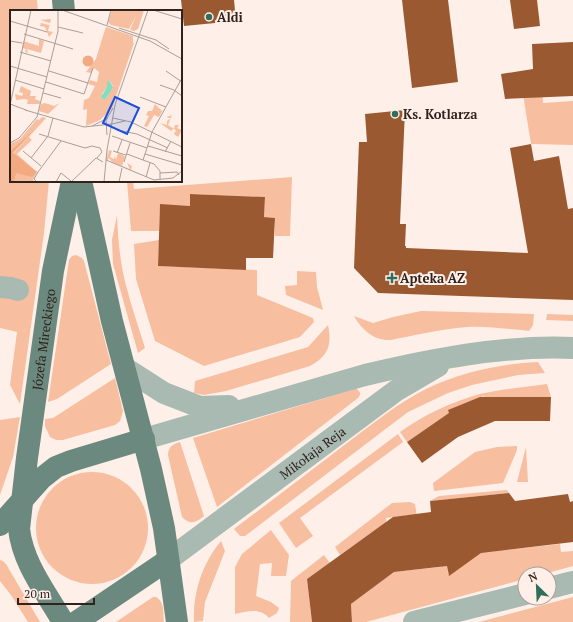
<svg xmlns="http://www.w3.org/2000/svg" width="573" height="622" font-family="'PT Serif',serif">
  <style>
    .green { fill: #f7bea0 }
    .building { fill: #9b5931 }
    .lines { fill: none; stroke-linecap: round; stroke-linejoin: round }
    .minor { stroke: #a9bab3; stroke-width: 22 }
    .major { stroke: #6b897e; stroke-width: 22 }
    .poi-dot { fill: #306e5b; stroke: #fef0e9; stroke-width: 1.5 }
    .labels { text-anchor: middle; stroke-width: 4; stroke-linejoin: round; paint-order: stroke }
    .poi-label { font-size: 13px; font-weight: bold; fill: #30231d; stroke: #fef0e9; text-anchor: start }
    .street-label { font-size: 13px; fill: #30231d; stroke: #fef0e9 }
    .inset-road { fill: none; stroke: #ac9e97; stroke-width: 1 }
    .view { fill: #1d4ed8; fill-opacity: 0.15; stroke: #1d4ed8; stroke-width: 2 }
    .inset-edge { fill: none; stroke: #30231d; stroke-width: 2 }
  </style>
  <rect width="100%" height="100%" fill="#fef0e9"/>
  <g class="green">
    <path d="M0 0H37L38 11H11V181H49L44 233 20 404 10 385 17 332 0 328Z"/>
    <path d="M541 72 543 103 573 101V145L531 144 520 76Z"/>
    <path d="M292 177 290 236H275V218L264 217 265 197 191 194 190 206 160 205 159 231H131L127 181H133L134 189Z"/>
    <path d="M117 215C118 240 120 264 127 289 132 309 139 328 145 348L138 353 113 264 112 240Z"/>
    <path d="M159 240 158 266 257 270V295L313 318 314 322 300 337 204 366 155 341 136 279 134 244Z"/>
    <path d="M76 255 82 258 84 261 111 364 57 399 48 402 69 260 72 256Z"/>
    <path d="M297 271 316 272 317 287 323 310 286 295 285 286 297 285Z"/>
    <path d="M421 311H423L534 314 533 325 529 331C508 329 488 326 467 327 441 329 416 335 391 340 374 341 362 330 354 316L373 323 393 317Z"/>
    <path d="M547 314 573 315V321L546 320Z"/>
    <path d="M328 325C332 344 329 356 310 366L226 391 204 395 194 393 195 381 308 347Z"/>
    <path d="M538 362 545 373 518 375 472 385 448 393 408 412 245 536H240L234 529C271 501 307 474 343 446 370 426 396 404 426 389 462 372 499 364 538 362Z"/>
    <path d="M115 378 123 411 120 421 115 425 63 440H56L50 437 45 426V419L53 418Z"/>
    <path d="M547 384 551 397H493L486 400 484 396 449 410 450 413 407 442 400 432C424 415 451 402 480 394 502 389 525 387 547 384Z"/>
    <path d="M355 389H357C361 393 361 394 358 398L217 507 193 438Z"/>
    <path d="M20 417 13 457 0 495V420Z"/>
    <path d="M398 434 403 442 300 518 313 536 296 548 279 523Z"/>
    <path d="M180 442 204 516C196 523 190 525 182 517L168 455C168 447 173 444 180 442Z"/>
    <path d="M517 446V450L503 483 434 491 433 483 475 452 497 447Z"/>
    <path d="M526 447 528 482H517Z"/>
    <circle cx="92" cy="528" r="56"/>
    <path d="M507 490 509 493 430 501 439 496Z"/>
    <path d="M410 502 415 504 417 517 411 515 386 518 387 529 374 531 340 555 335 547 392 503Z"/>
    <path d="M271 530 289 555 286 576H271L272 563 260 564 256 596 271 602 279 608 277 613 269 618C259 607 247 612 235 614V567L242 554Z"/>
    <path d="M221 541 225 551 205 602 203 621 194 622C193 592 202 564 221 541Z"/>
    <path d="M560 544 561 552 573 551V566L544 574H525V579L366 622H352L351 604 394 572 440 567 447 562 448 574H451L469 550H505Z"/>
    <path d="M324 555 330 563 307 579 312 622H290L291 581Z"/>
    <path d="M0 560 3 561 6 564 40 622H28L11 595 0 581Z"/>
    <path d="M153 597H156C165 602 163 613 164 622H116Z"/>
    <path d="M573 597V622H479Z"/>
  </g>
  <g class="building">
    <path d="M181 0H234L236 21 184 26Z"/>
    <path d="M402 0H448L458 82 412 88Z"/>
    <path d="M510 0H537L540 26 514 29Z"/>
    <path d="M573 42V96L505 99 501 74 533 69 532 44Z"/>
    <path d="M405 110 400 224H406L405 246H406V248L528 253 510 148 531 144 534 161 559 156 568 209 573 208V300L378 293 354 268 359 142H367L365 114Z"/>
    <path d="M190 194 265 197 264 217 275 218 273 258H246V270L158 266 160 204 190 206Z"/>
    <path d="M480 397H551L550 421H495L458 437 422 463 407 442 449 413 448 410Z"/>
    <path d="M509 493 515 501 568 494 570 502 573 501V542L481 553 449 576 447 566 394 572 351 604 352 622H312L307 579 393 517 431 512 430 501Z"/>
  </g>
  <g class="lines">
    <g class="minor">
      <path d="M0 287 11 288 18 290"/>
      <path d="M125 368 164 393 200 407 229 406"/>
      <path d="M144 439 365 375C433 359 503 345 573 348"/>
      <path id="s1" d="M168 560 397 390 438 366"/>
      <path d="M549 588 573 582"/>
      <path d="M414 622 525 594"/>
    </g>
    <g class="major">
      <path d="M63 0 64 11"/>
      <path d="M81 181 112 321 151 469 164 528 177 622"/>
      <path d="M0 525 42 478 56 467 71 461 144 439"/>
      <path id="s2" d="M63 622C46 592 23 564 19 529L27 458 53 271 72 181"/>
      <path d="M76 622 168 560"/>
    </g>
  </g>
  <g class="poi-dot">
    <circle cx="209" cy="17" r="4"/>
    <circle cx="395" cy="114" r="4"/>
    <path d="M390 272h4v4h4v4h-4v4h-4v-4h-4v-4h4z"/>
  </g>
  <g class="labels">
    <g class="poi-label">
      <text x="217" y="22">Aldi</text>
      <text x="403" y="119">Ks. Kotlarza</text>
      <text x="400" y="283">Apteka AZ</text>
    </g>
    <g class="street-label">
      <text dy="5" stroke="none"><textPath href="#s2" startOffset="295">Józefa Mireckiego</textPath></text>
      <text dy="5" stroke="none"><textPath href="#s1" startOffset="180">Mikołaja Reja</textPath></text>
    </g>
  </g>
  <g transform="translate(10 10)">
    <rect width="172" height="172" fill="#fef0e9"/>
    <path d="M102 0H134L128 19 124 21 120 20 126 6 119 19 101 15 98 12ZM41 9 38 21 43 22 39 27 35 17 30 16 31 13 39 15 40 13 30 10ZM90 15 123 26V34L125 30 102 98 90 110 76 116 77 99 73 100 74 90 79 88 85 76 78 74 80 70 87 72 89 62 84 58 81 63 76 62 86 49 92 29 96 17ZM98 69 103 76 95 90 92 84 98 76ZM29 29 34 31 31 43 17 39 18 43 15 42 16 39 12 38 13 31 29 36ZM11 76 21 81 20 86H26L25 89 30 91V94H17L18 90 15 89 6 90 5 84 12 86 13 83 9 82ZM35 93 44 96 50 93 38 104 29 101 31 94ZM145 94 152 101 154 98 150 96 154 98 149 107 144 105 137 117 134 116 139 106 136 105 138 101H142ZM162 105 158 115 164 119 165 115H169L167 118 172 120 168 127 164 124 166 120 163 119 161 121 150 113 157 115V111L161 108H158L157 107ZM32 107 36 108 19 127 22 130 7 144 27 162 23 170 25 172H0V147L29 115 0 141V134L10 129 27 109 29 110ZM98 138 97 148 99 140 102 141 100 147 104 149 105 146 106 150 108 143 113 145 115 147 112 156 120 159 117 153 122 156 121 160 102 152 99 148 97 151 96 149Z" fill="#f7bea0" fill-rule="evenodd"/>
    <path d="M72.5 51a5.5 5.5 0 1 1 11 0a5.5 5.5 0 1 1-11 0ZM29 115 3 143 27 162 22 167 6 163 4 172H0V141Z" fill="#f3aa81"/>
    <path d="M98 69 103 77 95 90 91 87 97 77Z" fill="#7fdfc0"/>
    <path class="inset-road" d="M52 0 140 31 172 49M143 0 172 9M0 11 37 22M97 15 101 0M48 17 73 23M109 18 146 30 159 39M14 24 63 39M0 31 12 33M10 42 41 51M0 56 37 67M39 61 78 73M156 61 172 72M5 70 34 79M36 72 74 84 83 58M150 75 164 80 172 86M33 83 51 88M130 87 156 97M0 94 16 100M0 95 21 0M15 100 74 117 102 114M103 108 121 112 172 137M102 114 115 111M82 116 98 108M107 120 127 124 158 138M29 124 75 138 82 136 90 138 92 142 87 148M97 125 96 110 103 98M102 126 137 138 133 150 117 144M0 133 9 128 27 107 48 21V0M138 136 172 146M137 138 142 122 172 68M13 141 31 156M103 141 116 145M155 142 161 131M107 143 112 130M135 144 172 155M21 148 38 126 43 108M96 150 144 170 163 168 172 161M133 150 144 154 150 161V170M114 152 120 133M150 163 167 162 169 165M136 167 140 153M26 171 24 169 28 162 51 131M46 172 51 163 61 171M61 172 86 148 93 152M94 172 97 140 105 95 138 0M109 172 112 158"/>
    <path class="view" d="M105 87 129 98 117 124 93 113Z"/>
    <rect width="172" height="172" class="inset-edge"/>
  </g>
  <g transform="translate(537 586) rotate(336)"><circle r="19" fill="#fef0e9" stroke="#ac9e97"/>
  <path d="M0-3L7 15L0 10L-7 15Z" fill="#306e5b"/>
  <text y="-6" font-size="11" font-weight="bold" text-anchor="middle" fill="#30231d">N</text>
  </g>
  <path d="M18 598v6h76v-6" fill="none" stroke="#30231d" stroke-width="2"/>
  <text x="24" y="598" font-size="12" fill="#30231d" stroke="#fef0e9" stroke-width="3" paint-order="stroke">20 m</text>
</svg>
